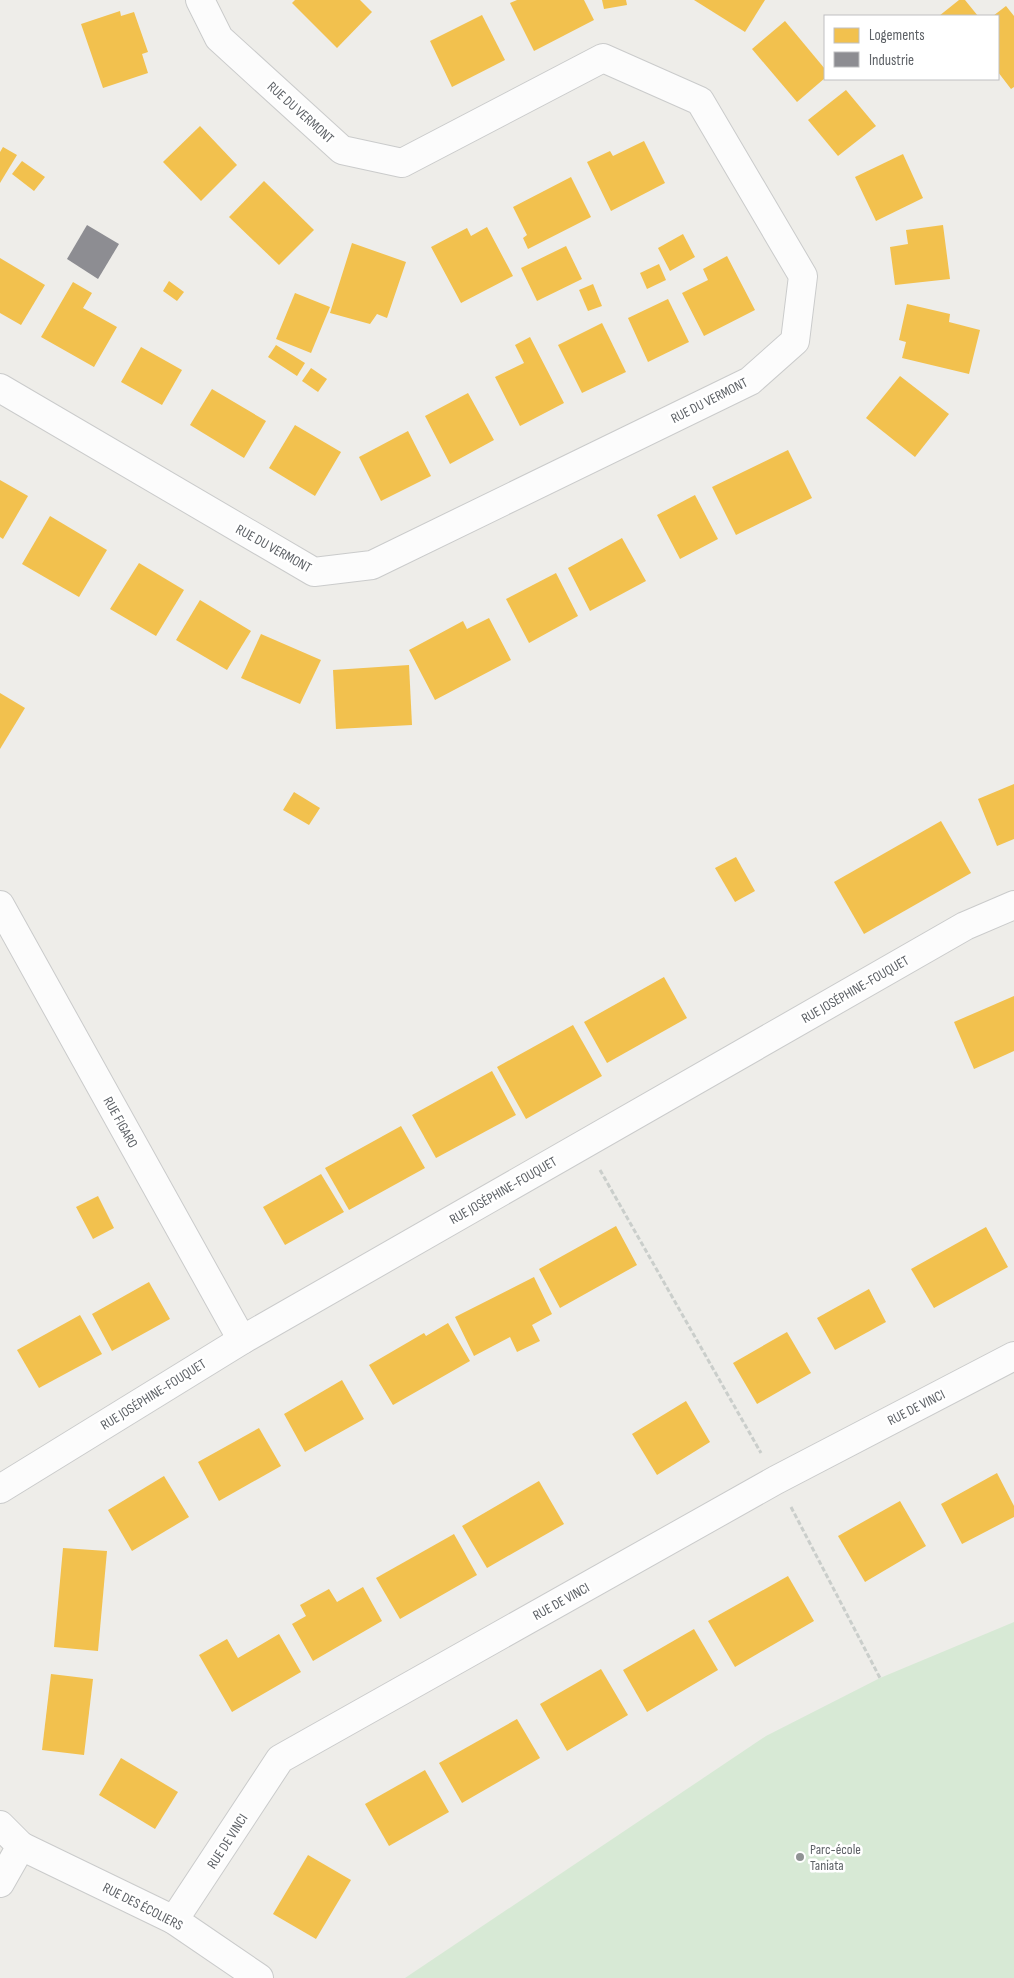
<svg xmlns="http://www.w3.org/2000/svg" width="1014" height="1978" font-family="'Sofia Sans Condensed',sans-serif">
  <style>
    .green { fill: #d7e9d5 }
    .homes { fill: #f2c14e }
    .industry { fill: #8d8d92 }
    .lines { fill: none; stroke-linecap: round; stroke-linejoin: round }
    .minor-casing { stroke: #cacbcb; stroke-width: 30 }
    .path { stroke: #cacecb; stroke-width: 3; stroke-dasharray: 5 2.5; stroke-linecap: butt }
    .minor { stroke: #fcfcfc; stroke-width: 28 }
    .poi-dot { fill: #909394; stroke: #fff; stroke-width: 2 }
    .labels { text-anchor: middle; stroke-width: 5; stroke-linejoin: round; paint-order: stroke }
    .street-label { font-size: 14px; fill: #5e6267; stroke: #fff }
    .poi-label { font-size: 14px; fill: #5e6267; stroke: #fff; text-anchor: start }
  </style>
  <rect width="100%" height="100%" fill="#eeede9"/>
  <path class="green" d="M1014 1622V1978H405L766 1736 880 1678Z"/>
  <g class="homes">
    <path d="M295 0H360L372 12 337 48 292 3Z"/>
    <path d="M517 0H584L594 20 534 51 510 3Z"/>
    <path d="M602 0H626L627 5 604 9Z"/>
    <path d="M694 0H765L745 32Z"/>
    <path d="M959 0H965L978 16H939Z"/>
    <path d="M1006 6 1014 16V87L1011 89 998 72V16H993Z"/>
    <path d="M120 11 121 16 134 12 148 52 142 54 148 73 103 88 81 24Z"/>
    <path d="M482 15 505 60 452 87 430 41Z"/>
    <path d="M785 21 825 69V78L797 102 752 49Z"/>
    <path d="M846 90 876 126 838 156 808 120Z"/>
    <path d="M200 126 237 165 201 201 163 162Z"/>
    <path d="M644 141 665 183 611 211 587 162 610 151 613 156Z"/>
    <path d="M3 147 17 155 0 183V152Z"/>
    <path d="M903 154 923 198 876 221 855 177Z"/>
    <path d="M22 161 45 177 34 191 12 174Z"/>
    <path d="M571 177 591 217 528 249 523 238 527 235 513 207Z"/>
    <path d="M264 181 314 230 279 265 229 217Z"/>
    <path d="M943 225 950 279 895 285 890 247 908 244 906 230Z"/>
    <path d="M487 227 513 276 461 303 431 247 467 228 471 236Z"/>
    <path d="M683 234 695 257 670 271 658 248Z"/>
    <path d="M352 243 406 262 387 318 377 314 370 324 330 313Z"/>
    <path d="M566 246 582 279 537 301 521 268Z"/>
    <path d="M727 256 755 310 704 336 682 293 708 280 703 269Z"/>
    <path d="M0 258 45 285 21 325 0 313Z"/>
    <path d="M659 264 666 280 647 289 640 273Z"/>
    <path d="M169 281 184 292 177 301 163 291Z"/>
    <path d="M73 282 92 293 83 308 117 327 94 367 41 337Z"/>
    <path d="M593 284 602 306 588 311 579 290Z"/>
    <path d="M295 293 330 307 311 353 276 339Z"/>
    <path d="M668 299 689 342 648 362 628 318Z"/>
    <path d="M907 304 950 314 949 322 980 330 969 374 902 358 906 342 899 340Z"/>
    <path d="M602 323 626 372 582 393 558 345Z"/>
    <path d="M530 337 564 403 520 426 495 377 524 363 515 345Z"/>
    <path d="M276 345 305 363 297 376 268 357Z"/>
    <path d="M141 347 182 370 162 405 121 382Z"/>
    <path d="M311 368 327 379 318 392 302 381Z"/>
    <path d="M900 376 949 414 915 457 866 418Z"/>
    <path d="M212 389 266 421 244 458 190 425Z"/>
    <path d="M468 393 494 440 450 464 425 416Z"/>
    <path d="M295 425 341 452 315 496 269 468Z"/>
    <path d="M408 431 431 476 381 501 359 457Z"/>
    <path d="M788 450 812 498 736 535 712 487Z"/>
    <path d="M0 480 28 496 3 539 0 537Z"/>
    <path d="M695 495 718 539 680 559 657 515Z"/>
    <path d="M50 516 107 550 79 597 22 564Z"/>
    <path d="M622 538 646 581 590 611 568 568Z"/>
    <path d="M139 563 184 590 156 636 110 609Z"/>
    <path d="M556 573 578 616 529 643 506 599Z"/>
    <path d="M200 600 251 631 227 670 176 640Z"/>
    <path d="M489 618 511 660 435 700 409 650 463 621 467 629Z"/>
    <path d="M261 634 321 660 300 704 241 678Z"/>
    <path d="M409 665 412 725 336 729 333 670Z"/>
    <path d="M0 693 25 708 0 749Z"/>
    <path d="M1014 784V839L997 846 978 799Z"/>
    <path d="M294 792 320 808 309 825 283 810Z"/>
    <path d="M941 821 971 873 864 934 834 882Z"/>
    <path d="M736 857 755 891 735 902 715 868Z"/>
    <path d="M664 977 687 1018 607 1063 584 1022Z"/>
    <path d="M1014 996V1051L974 1069 954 1022Z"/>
    <path d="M573 1025 602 1076 526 1119 497 1067Z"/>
    <path d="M492 1071 516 1115 436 1158 412 1115Z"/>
    <path d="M401 1126 425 1168 349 1210 325 1168Z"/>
    <path d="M321 1174 344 1212 285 1245 263 1207Z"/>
    <path d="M98 1196 114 1228 93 1239 76 1207Z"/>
    <path d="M616 1226 637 1265 560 1308 539 1269Z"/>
    <path d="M986 1227 1008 1267 934 1308 911 1269Z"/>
    <path d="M534 1277 552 1314 532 1325 540 1341 517 1352 510 1337 474 1356 455 1317Z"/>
    <path d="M149 1282 170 1319 112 1351 92 1314Z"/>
    <path d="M869 1289 886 1322 835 1350 817 1318Z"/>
    <path d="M80 1315 102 1354 39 1388 17 1350Z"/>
    <path d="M448 1323 470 1361 393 1405 369 1365 424 1333 426 1336Z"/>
    <path d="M787 1332 811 1373 757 1404 733 1363Z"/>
    <path d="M342 1380 364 1419 305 1452 284 1414Z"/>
    <path d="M686 1401 710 1442 657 1475 632 1434Z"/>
    <path d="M259 1428 281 1466 219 1501 198 1462Z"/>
    <path d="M997 1473 1014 1506V1517L962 1544 941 1504Z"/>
    <path d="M164 1476 189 1517 132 1551 108 1510Z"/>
    <path d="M539 1481 564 1524 487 1568 462 1526Z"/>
    <path d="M900 1501 926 1546 865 1582 838 1536Z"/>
    <path d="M454 1534 477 1575 400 1619 376 1578Z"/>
    <path d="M63 1548 107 1551 98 1651 54 1647Z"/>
    <path d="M788 1576 814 1621 735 1667 708 1621Z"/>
    <path d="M363 1587 382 1621 313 1661 292 1624 306 1616 300 1605 329 1589 337 1602Z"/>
    <path d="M694 1629 718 1670 647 1712 623 1670Z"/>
    <path d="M279 1634 301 1672 232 1712 199 1655 227 1639 238 1658Z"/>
    <path d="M601 1669 628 1715 567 1751 540 1704Z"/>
    <path d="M51 1674 93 1679 84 1755 42 1750Z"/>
    <path d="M517 1719 540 1758 462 1803 439 1763Z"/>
    <path d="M121 1758 178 1792 155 1829 99 1795Z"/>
    <path d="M425 1770 449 1812 389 1846 365 1804Z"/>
    <path d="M308 1855 351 1880 316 1939 273 1914Z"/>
  </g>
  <path class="industry" d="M87 225 119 244 98 279 67 259Z"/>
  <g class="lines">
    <g class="minor-casing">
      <g id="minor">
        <path d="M0 388 314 572 372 565 750 381 795 341 803 276 700 101 603 58 402 163 342 150 219 38 200 0"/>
        <path d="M0 905 242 1340"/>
        <path d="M0 1489 242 1340 965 926 1014 905"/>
        <path d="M0 1825 21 1846 0 1883"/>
        <path d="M21 1846 174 1920 259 1978"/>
        <path d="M174 1920 280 1759 776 1480 1014 1356"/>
      </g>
    </g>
    <g class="path">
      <path d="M600 1170 761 1453"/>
      <path d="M791 1507 880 1678"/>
    </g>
    <use href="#minor" class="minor"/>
  </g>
  <circle class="poi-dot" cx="800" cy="1857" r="5"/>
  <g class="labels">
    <g class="street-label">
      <text transform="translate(301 112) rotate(42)" y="5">RUE DU VERMONT</text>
      <text transform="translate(709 400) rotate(-27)" y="5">RUE DU VERMONT</text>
      <text transform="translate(274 548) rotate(29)" y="5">RUE DU VERMONT</text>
      <text transform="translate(855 989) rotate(-30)" y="5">RUE JOSÉPHINE-FOUQUET</text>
      <text transform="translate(121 1122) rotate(61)" y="5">RUE FIGARO</text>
      <text transform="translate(503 1190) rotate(-30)" y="5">RUE JOSÉPHINE-FOUQUET</text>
      <text transform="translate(153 1394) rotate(-32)" y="5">RUE JOSÉPHINE-FOUQUET</text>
      <text transform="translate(916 1407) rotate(-27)" y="5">RUE DE VINCI</text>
      <text transform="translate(561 1601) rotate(-29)" y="5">RUE DE VINCI</text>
      <text transform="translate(227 1841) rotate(-57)" y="5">RUE DE VINCI</text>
      <text transform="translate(143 1906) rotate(27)" y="5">RUE DES ÉCOLIERS</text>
    </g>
    <g class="poi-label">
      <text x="810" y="1854">Parc-école<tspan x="810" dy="16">Taniata</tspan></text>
    </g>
  </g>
  <rect x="824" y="15" width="175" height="65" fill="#ffffff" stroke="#bfc0c2"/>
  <rect x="834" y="28" width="25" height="15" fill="#f2c14e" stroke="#bfc0c2"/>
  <text x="869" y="40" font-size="15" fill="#5e6267">Logements</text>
  <rect x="834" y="52" width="25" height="15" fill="#8d8d92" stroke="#bfc0c2"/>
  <text x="869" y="65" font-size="15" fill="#5e6267">Industrie</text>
</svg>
